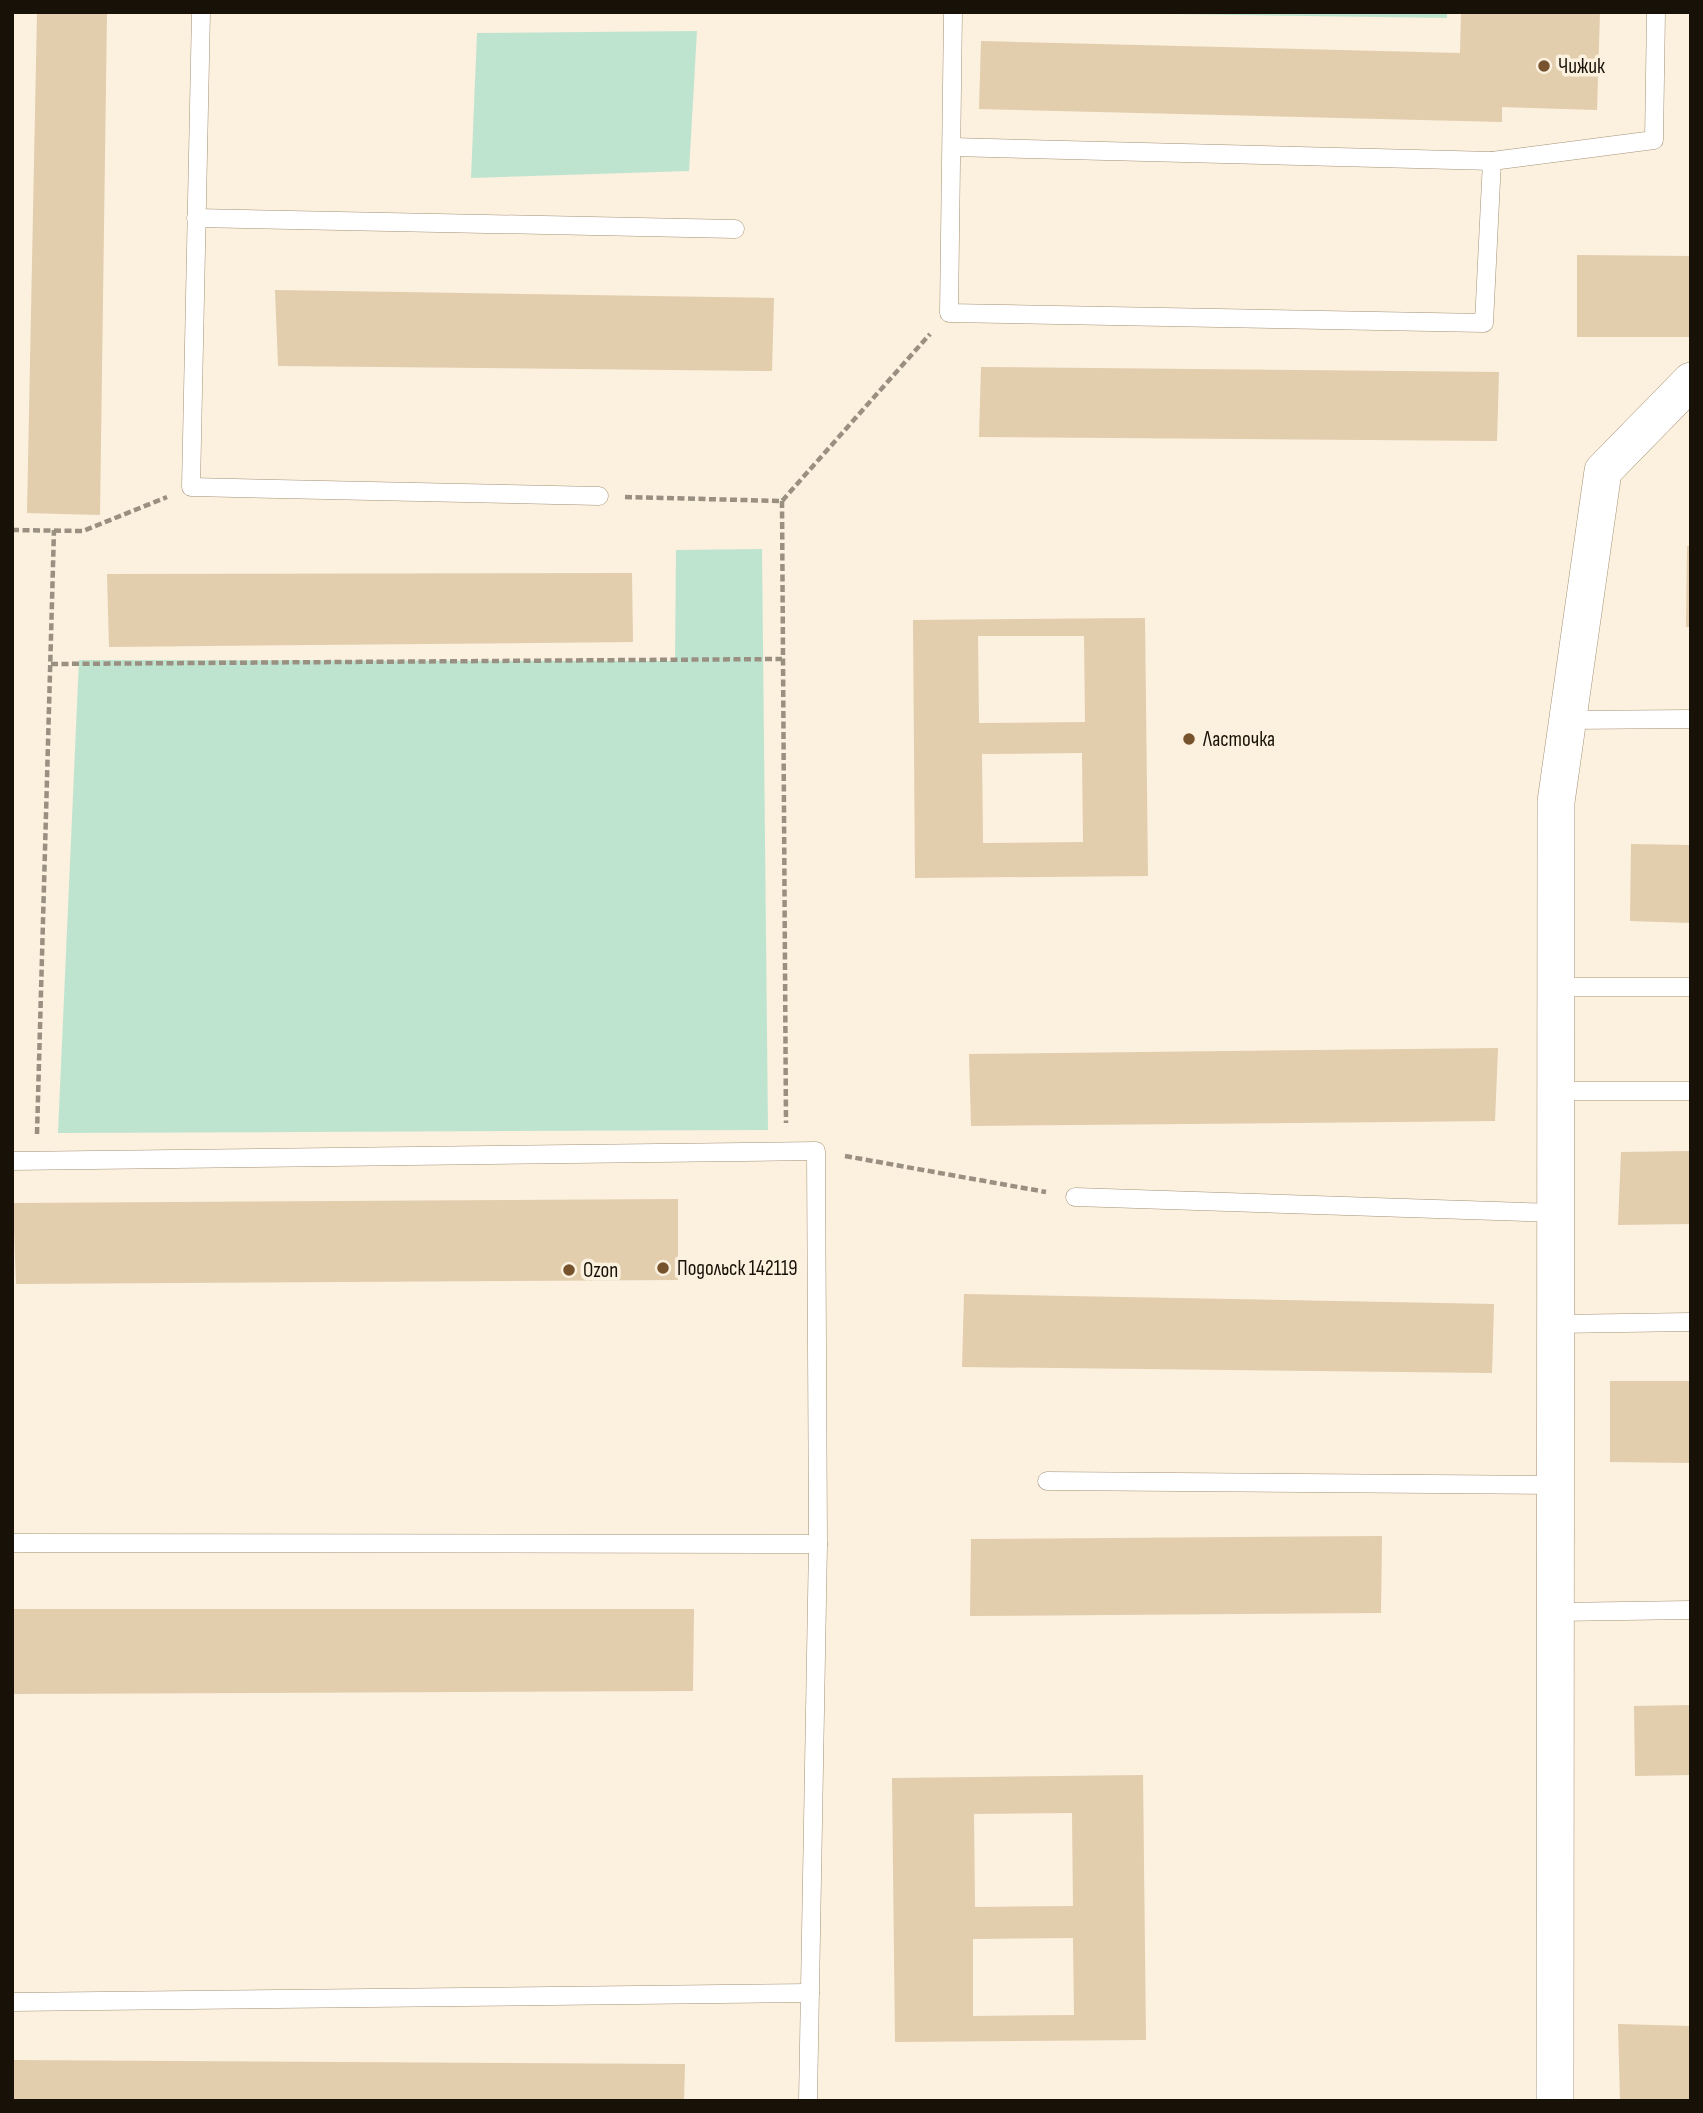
<svg xmlns="http://www.w3.org/2000/svg" width="1703" height="2113" font-family="'Sofia Sans Condensed',sans-serif">
  <style>
    .green { fill: #bee4d0 }
    .building { fill: #e2cdad; fill-rule: evenodd }
    .lines { fill: none; stroke-linecap: round; stroke-linejoin: round }
    .service-casing { stroke: #a49277; stroke-width: 19 }
    .minor-casing { stroke: #a49277; stroke-width: 38 }
    .path { stroke: #9a9082; stroke-width: 4.5; stroke-dasharray: 7 3.5; stroke-linecap: butt }
    .service { stroke: #fff; stroke-width: 18 }
    .minor { stroke: #fff; stroke-width: 37 }
    .poi-dot { fill: #76532c; stroke: #fcf0df; stroke-width: 2.5 }
    .labels { text-anchor: middle; stroke-width: 7; stroke-linejoin: round; paint-order: stroke }
    .poi-label { font-size: 21px; fill: #171107; stroke: #fcf0df; text-anchor: start }
  </style>
  <rect width="100%" height="100%" fill="#fcf0df"/>
  <g class="green">
    <path d="M1033 12H1447V18Z"/>
    <path d="M697 31 689 171 471 178 477 33Z"/>
    <path d="M762 549 768 1130 58 1133 79 660 675 661 676 550Z"/>
  </g>
  <g class="building">
    <path d="M37 12H107L100 515 27 513Z"/>
    <path d="M1461 12H1600L1597 110 1502 107V122L979 109 981 41 1460 53Z"/>
    <path d="M1577 255 1691 256V337H1577Z"/>
    <path d="M275 290 774 298 772 371 278 366Z"/>
    <path d="M981 367 1499 372 1497 441 979 437Z"/>
    <path d="M1687 546H1691V627H1686Z"/>
    <path d="M632 573 633 642 109 647 107 574Z"/>
    <path d="M1145 618 1148 876 915 878 913 620ZM978 636H1084L1085 722 979 723ZM1082 753 1083 842 983 843 982 754Z"/>
    <path d="M1631 844 1691 845V923L1630 921Z"/>
    <path d="M1498 1048 1495 1121 971 1126 969 1054Z"/>
    <path d="M1691 1151V1224L1618 1225 1621 1152Z"/>
    <path d="M678 1199V1280L16 1284 13 1203Z"/>
    <path d="M964 1294 1494 1304 1492 1373 962 1367Z"/>
    <path d="M1610 1381H1691V1463L1610 1462Z"/>
    <path d="M1382 1536 1381 1613 970 1616 971 1539Z"/>
    <path d="M12 1609H694L693 1691 12 1694Z"/>
    <path d="M1691 1705V1775L1635 1776 1634 1706Z"/>
    <path d="M1143 1775 1146 2040 895 2042 892 1778ZM1072 1813 1073 1906 975 1907 974 1814ZM1073 1938 1074 2015 973 2016V1939Z"/>
    <path d="M1618 2024 1691 2026V2101H1620Z"/>
    <path d="M12 2060 685 2064 684 2101H12Z"/>
  </g>
  <g class="lines">
    <g class="service-casing">
      <g id="service">
        <path d="M201 12 191 487 599 496"/>
        <path d="M953 12 949 313 1484 323 1492 161 1654 140 1656 12"/>
        <path d="M952 147 1492 161"/>
        <path d="M196 218 735 229"/>
        <path d="M1568 720 1691 719"/>
        <path d="M1556 987H1691"/>
        <path d="M1556 1091H1691"/>
        <path d="M12 1161 816 1151 818 1544 808 2101"/>
        <path d="M1075 1197 1556 1213"/>
        <path d="M1556 1324 1691 1322"/>
        <path d="M1047 1481 1556 1485"/>
        <path d="M12 1543 818 1544"/>
        <path d="M1556 1612 1691 1610"/>
        <path d="M12 2002 810 1993"/>
      </g>
    </g>
    <g class="minor-casing">
      <path id="minor" d="M1555 2101 1556 802 1603 471 1691 381"/>
    </g>
    <g class="path">
      <path d="M625 497 782 501 930 334"/>
      <path d="M782 501 786 1123"/>
      <path d="M12 530 83 531 167 497"/>
      <path d="M51 664 782 659"/>
      <path d="M37 1134 54 530"/>
      <path d="M845 1156 1046 1192"/>
    </g>
    <use href="#service" class="service"/>
    <use href="#minor" class="minor"/>
  </g>
  <g class="poi-dot">
    <circle cx="1544" cy="66" r="7"/>
    <circle cx="1189" cy="739" r="7"/>
    <circle cx="663" cy="1268" r="7"/>
    <circle cx="569" cy="1270" r="7"/>
  </g>
  <g class="labels">
    <g class="poi-label">
      <text x="1558" y="73">Чижик</text>
      <text x="1203" y="746">Ласточка</text>
      <text x="677" y="1275">Подольск 142119</text>
      <text x="583" y="1277">Ozon</text>
    </g>
  </g>
  <rect width="1703" height="2113" fill="none" stroke="#171107" stroke-width="28"/>
</svg>
